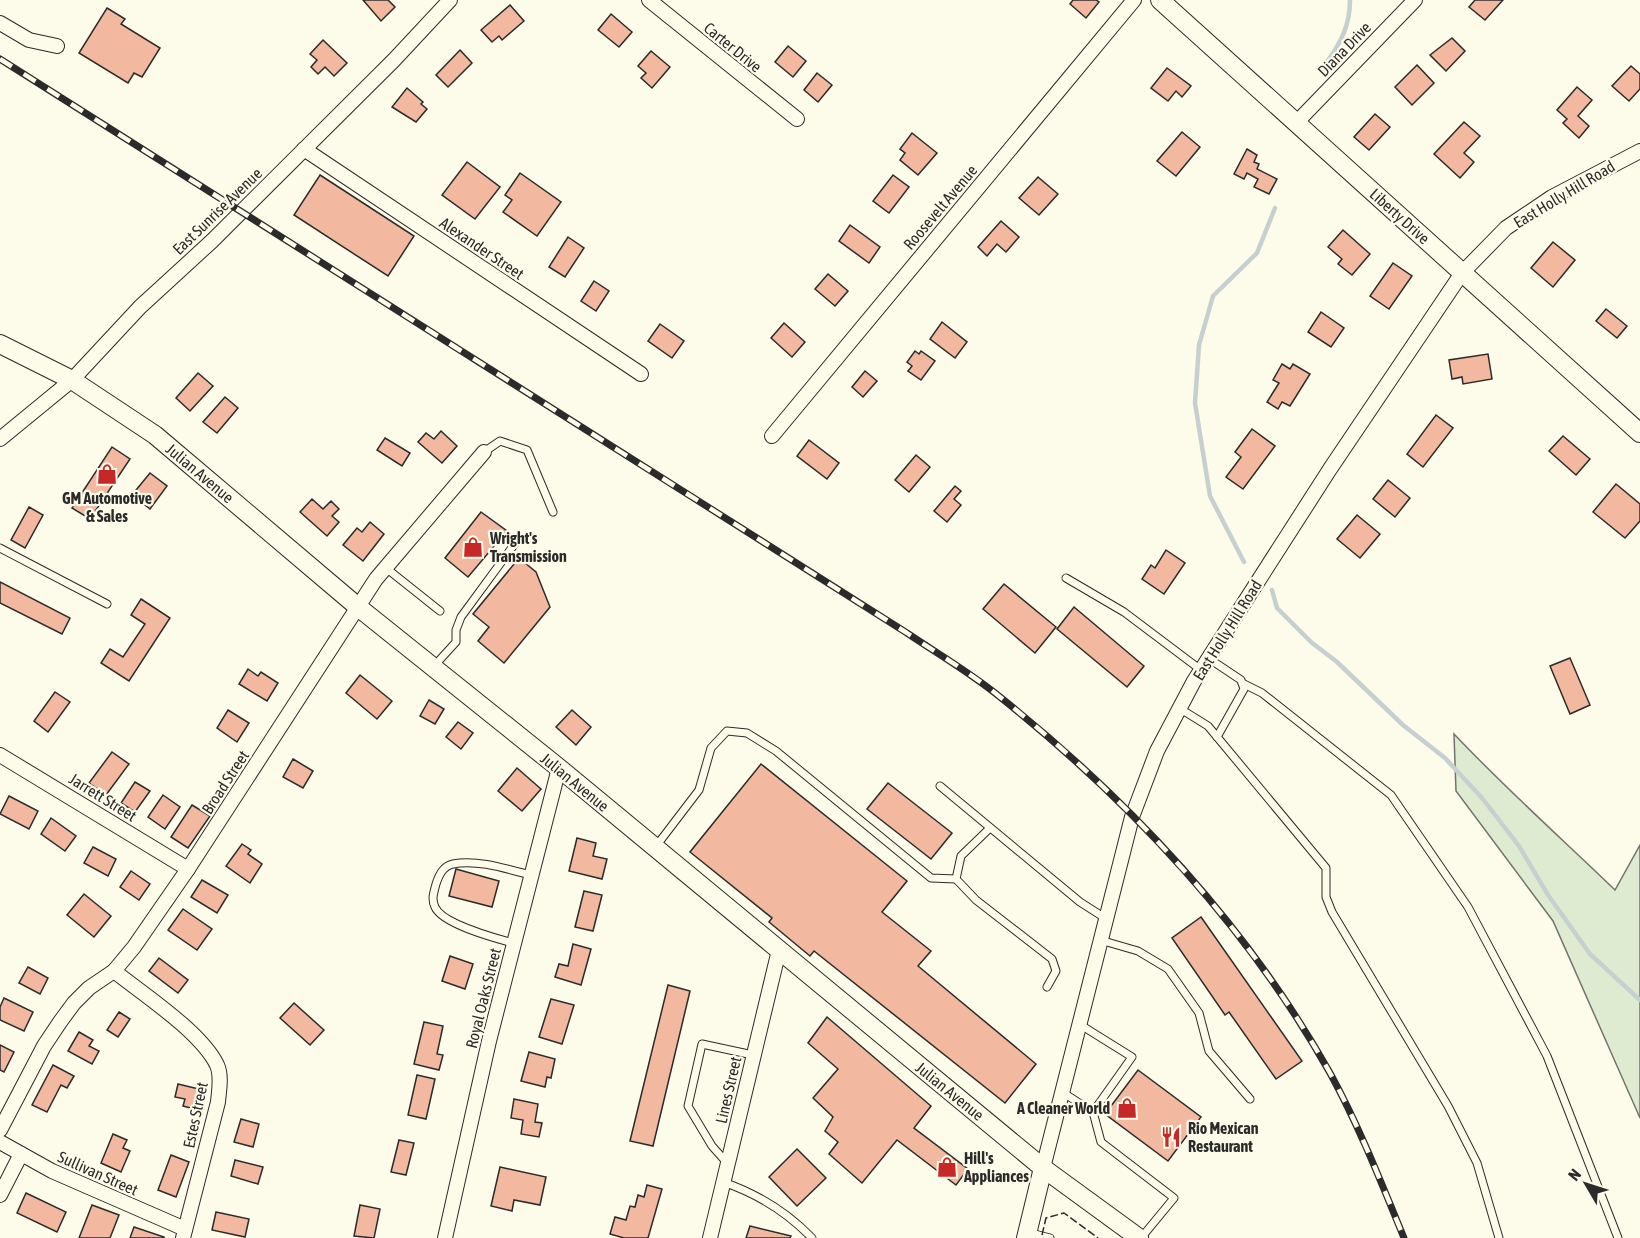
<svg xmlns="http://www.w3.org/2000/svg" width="1640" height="1238" font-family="'Asap Condensed',sans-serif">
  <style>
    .green { fill: #deebd1; stroke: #74746e; stroke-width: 1.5 }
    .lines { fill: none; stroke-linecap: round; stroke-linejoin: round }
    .stream { stroke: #c7d0d0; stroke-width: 4.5 }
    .building { fill: #f2b8a0; stroke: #2b2b2b; stroke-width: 1.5 }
    .lane-casing { stroke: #2b2b2b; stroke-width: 9 }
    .street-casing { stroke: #2b2b2b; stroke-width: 16 }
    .secondary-casing { stroke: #2b2b2b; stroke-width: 20 }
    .lane { stroke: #fdfbea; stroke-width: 7 }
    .street { stroke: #fdfbea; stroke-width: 14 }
    .secondary { stroke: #fdfbea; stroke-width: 18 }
    .rail-casing { stroke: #2b2b2b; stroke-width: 7 }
    .rail { stroke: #fdfbea; stroke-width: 4.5; stroke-dasharray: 14; stroke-linecap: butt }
    .fence { stroke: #2b2b2b; stroke-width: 1.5; stroke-dasharray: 8 3; stroke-linecap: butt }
    .labels { text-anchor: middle; stroke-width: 4.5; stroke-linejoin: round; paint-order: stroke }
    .street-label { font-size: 16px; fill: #2b2b2b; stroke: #fdfbea }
    .poi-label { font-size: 16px; font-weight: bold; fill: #2b2b2b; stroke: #fdfbea; text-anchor: start }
  </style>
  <rect width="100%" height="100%" fill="#fdfbea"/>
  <path class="green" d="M1454 734C1505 788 1561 838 1615 890L1640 845V1118L1553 921 1456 791Z"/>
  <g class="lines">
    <g class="stream">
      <path d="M1326 63C1341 43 1350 25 1350 0"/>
      <path d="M1244 562 1210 496 1195 403 1199 345 1213 296 1257 253 1275 208"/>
      <path d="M1272 590 1277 608 1311 642 1337 662 1403 725 1445 758 1482 798 1519 846 1548 895 1590 954 1640 1000"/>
    </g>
  </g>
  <g class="building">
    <path d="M363 0H388L395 7 381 21Z"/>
    <path d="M1073 0H1096L1099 2 1086 18 1070 4Z"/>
    <path d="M1475 0H1503L1485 20 1469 7Z"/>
    <path d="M510 5 524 21 502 40 499 36 492 42 481 30Z"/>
    <path d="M107 8 125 19 121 24 160 48 142 77 134 73 128 83 79 53Z"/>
    <path d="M611 14 632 32 619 47 598 30Z"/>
    <path d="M1452 38 1465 51 1446 71 1430 55Z"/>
    <path d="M323 40 347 63 334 76 325 67 318 74 311 67 317 60 310 54Z"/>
    <path d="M788 46 806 61 793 77 775 62Z"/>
    <path d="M460 50 472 63 448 87 436 75Z"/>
    <path d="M651 51 670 67 652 88 641 78 646 73 638 66Z"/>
    <path d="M1417 65 1434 83 1412 105 1395 87Z"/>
    <path d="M1631 66 1640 74V89L1629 101 1612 86Z"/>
    <path d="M1167 68 1191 86 1182 97 1176 91 1168 101 1151 88Z"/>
    <path d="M817 73 832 85 818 102 804 90Z"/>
    <path d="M1577 87 1592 100 1578 116 1589 126 1579 138 1563 123 1567 119 1557 110Z"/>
    <path d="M407 88 423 102 421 104 427 109 416 122 392 107Z"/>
    <path d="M1375 114 1390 127 1369 150 1354 137Z"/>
    <path d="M1464 122 1480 136 1464 153 1474 162 1460 178 1434 154Z"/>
    <path d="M1182 132 1200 147 1176 176 1157 161Z"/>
    <path d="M912 133 937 153 918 175 900 160 905 153 900 149Z"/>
    <path d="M1247 149 1257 155 1254 162 1259 164 1257 169 1277 179 1269 194 1254 187 1258 179 1247 173 1244 179 1234 174Z"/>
    <path d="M467 162 500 187 475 219 442 195Z"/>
    <path d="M520 173 561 202 537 236 503 212 512 200 505 195Z"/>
    <path d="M320 175 414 236 388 276 294 215Z"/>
    <path d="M893 175 909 187 889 213 873 201Z"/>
    <path d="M1038 177 1058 194 1039 215 1019 198Z"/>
    <path d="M1001 221 1019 237 1006 252 997 244 987 256 978 247Z"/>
    <path d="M850 225 880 247 869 263 839 241Z"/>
    <path d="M1343 230 1370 254 1352 275 1338 264 1342 259 1328 247Z"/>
    <path d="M568 237 584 248 565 277 549 267Z"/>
    <path d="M1553 242 1575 260 1553 287 1531 268Z"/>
    <path d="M1393 263 1412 276 1389 309 1370 296Z"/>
    <path d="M828 274 848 291 835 306 815 289Z"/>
    <path d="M594 281 609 291 596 311 581 301Z"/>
    <path d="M1606 309 1627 326 1617 338 1596 321Z"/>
    <path d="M1321 312 1344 328 1331 347 1308 332Z"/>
    <path d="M942 322 967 342 955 358 930 339Z"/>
    <path d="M784 323 805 342 792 357 771 338Z"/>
    <path d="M660 324 684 341 672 358 648 341Z"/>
    <path d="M915 351 919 354 921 351 935 361 921 380 908 371 912 366 907 362Z"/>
    <path d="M1488 354 1492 379 1463 384 1462 377 1452 379 1449 360Z"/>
    <path d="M1282 364 1290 369 1293 364 1310 374 1290 406 1282 402 1278 409 1267 402 1279 383 1273 380Z"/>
    <path d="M865 371 877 381 863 397 852 387Z"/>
    <path d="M198 373 213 386 190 411 176 398Z"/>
    <path d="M225 397 238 408 217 433 203 422Z"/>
    <path d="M1436 415 1453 428 1423 467 1407 454Z"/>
    <path d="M1252 429 1275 446 1243 489 1226 477 1241 457 1235 452Z"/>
    <path d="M441 431 457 446 442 463 418 442 426 433 434 439Z"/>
    <path d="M1563 436 1590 459 1576 475 1549 451Z"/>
    <path d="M385 438 410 453 402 466 377 450Z"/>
    <path d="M809 440 839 463 827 479 797 456Z"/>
    <path d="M112 447 130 459 90 519 72 508Z"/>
    <path d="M916 455 930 467 909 492 895 480Z"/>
    <path d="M150 473 167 486 150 509 132 495Z"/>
    <path d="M1388 480 1410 498 1395 517 1373 499Z"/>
    <path d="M1616 484 1640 504V521L1625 538 1593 512Z"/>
    <path d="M955 486 961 491 954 499 961 505 947 522 934 511Z"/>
    <path d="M312 499 323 509 331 501 339 509 332 516 339 522 327 536 300 512Z"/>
    <path d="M29 507 43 515 25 548 11 540Z"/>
    <path d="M481 512 507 531 468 577 445 558Z"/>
    <path d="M1357 515 1380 534 1360 558 1337 539Z"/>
    <path d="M370 522 384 534 363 561 343 545 357 528 362 532Z"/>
    <path d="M1166 550 1185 563 1164 594 1142 579 1151 565 1155 568Z"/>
    <path d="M519 558 536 572 550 607 504 663 478 641 489 627 473 614Z"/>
    <path d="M0 582 70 618 62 634 0 603Z"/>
    <path d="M1004 584 1056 627 1035 653 983 609Z"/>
    <path d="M141 599 170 618 129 681 101 663 110 649 123 657 145 624 131 615Z"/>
    <path d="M1074 607 1144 666 1127 687 1057 629Z"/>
    <path d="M1570 658 1590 705 1570 714 1550 666Z"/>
    <path d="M248 669 258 676 261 672 278 683 267 701 239 684Z"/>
    <path d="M360 675 392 701 377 719 346 693Z"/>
    <path d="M55 692 70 702 48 732 34 721Z"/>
    <path d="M429 700 444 709 435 724 420 716Z"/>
    <path d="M228 710 249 723 237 742 217 728Z"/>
    <path d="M572 710 591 727 576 745 556 727Z"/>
    <path d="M458 722 473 733 461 749 446 737Z"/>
    <path d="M112 752 129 764 106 795 89 783Z"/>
    <path d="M293 759 313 771 303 788 283 777Z"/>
    <path d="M761 764 907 881 882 912 931 951 918 966 1036 1064 1005 1103 814 951 810 956 769 922 772 918 690 852Z"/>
    <path d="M517 768 541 789 522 811 498 791Z"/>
    <path d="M135 782 150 791 135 812 121 803Z"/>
    <path d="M888 783 952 833 931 859 867 809Z"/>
    <path d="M163 795 180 807 165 829 148 817Z"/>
    <path d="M9 796 38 811 29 829 0 814Z"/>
    <path d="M192 805 210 816 188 848 171 837Z"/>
    <path d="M51 818 76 836 65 851 41 834Z"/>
    <path d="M577 838 596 843 593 856 607 859 602 879 569 871Z"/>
    <path d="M242 844 251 850 248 854 262 864 250 883 226 866Z"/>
    <path d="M93 847 116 859 108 876 84 863Z"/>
    <path d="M456 869 499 881 492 907 449 896Z"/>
    <path d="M131 871 150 884 139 900 120 887Z"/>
    <path d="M202 880 228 895 217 913 191 897Z"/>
    <path d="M584 891 602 895 593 931 575 927Z"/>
    <path d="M84 894 111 916 94 937 67 915Z"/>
    <path d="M183 909 212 929 197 950 168 930Z"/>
    <path d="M1201 917 1302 1061 1276 1079 1229 1012 1225 1015 1172 938Z"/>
    <path d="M573 944 591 949 581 985 555 977 559 964 568 966Z"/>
    <path d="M450 956 473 964 465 989 442 981Z"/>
    <path d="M159 958 188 980 178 993 149 971Z"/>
    <path d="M28 967 48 978 40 994 19 983Z"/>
    <path d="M668 985 690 991 653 1146 630 1141Z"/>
    <path d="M4 998 33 1012 24 1031 0 1020V1007Z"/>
    <path d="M551 999 574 1005 562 1044 539 1037Z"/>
    <path d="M294 1003 324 1030 310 1045 280 1018Z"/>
    <path d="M119 1012 130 1019 118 1037 107 1030Z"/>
    <path d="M827 1017 931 1106 914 1128 968 1169 956 1185 897 1140 862 1183 829 1154 838 1142 825 1131 833 1117 813 1098 838 1069 808 1043Z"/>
    <path d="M424 1022 443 1026 437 1054 443 1055 439 1070 414 1064Z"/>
    <path d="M79 1032 93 1040 89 1046 99 1051 92 1064 68 1051Z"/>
    <path d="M0 1045 14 1052 4 1072 0 1070Z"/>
    <path d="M529 1052 555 1059 551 1078 547 1077 545 1087 521 1081Z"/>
    <path d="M53 1065 74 1076 67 1088 61 1085 47 1112 32 1105Z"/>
    <path d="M1138 1070 1201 1117 1168 1161 1105 1114Z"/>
    <path d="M417 1075 435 1079 426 1119 408 1115Z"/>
    <path d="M178 1084 199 1089 194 1109 183 1106 185 1099 175 1097Z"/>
    <path d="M514 1099 538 1104 535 1122 542 1123 539 1137 521 1134 523 1120 511 1118Z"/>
    <path d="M241 1119 259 1124 253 1147 234 1142Z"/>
    <path d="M113 1134 127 1140 123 1148 130 1151 121 1172 101 1163Z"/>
    <path d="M399 1140 414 1143 406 1175 391 1172Z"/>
    <path d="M797 1149 826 1178 797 1206 769 1177Z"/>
    <path d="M171 1155 189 1162 176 1197 158 1190Z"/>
    <path d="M235 1160 263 1167 258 1184 231 1176Z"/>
    <path d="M500 1167 546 1177 540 1205 514 1200 512 1211 491 1206Z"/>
    <path d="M647 1185 662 1189 648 1238H624L610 1234 615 1217 626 1220 630 1206 635 1207 638 1195 644 1197Z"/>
    <path d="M26 1193 66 1212 57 1232 17 1213Z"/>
    <path d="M92 1205 119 1215 110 1238H79Z"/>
    <path d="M360 1205 380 1209 374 1238 354 1236Z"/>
    <path d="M216 1212 249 1219 245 1237 212 1230Z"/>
    <path d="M750 1226 791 1236 790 1238H746Z"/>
    <path d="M134 1227 164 1237V1238H130Z"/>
  </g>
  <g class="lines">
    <g class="lane-casing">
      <g id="lane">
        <path d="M484 452 500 441 527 450 553 512"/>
        <path d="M0 548 107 604"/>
        <path d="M386 568 440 611"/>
        <path d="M1066 578 1124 612 1201 670"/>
        <path d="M1208 658 1241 680 1244 689 1217 737"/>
        <path d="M435 665 456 642V630L461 617 519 538"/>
        <path d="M1242 683 1262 693 1391 795 1468 907 1547 1056 1618 1238"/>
        <path d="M1179 708 1208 726 1326 868V897L1332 912 1448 1106 1477 1163 1499 1238"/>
        <path d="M940 786 1080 902 1105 918"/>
        <path d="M990 828 961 856 956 879 976 900 1052 959 1056 971 1047 987"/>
        <path d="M657 845 699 790 711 748 727 731 747 733 776 751 931 878 956 879"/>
        <path d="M1100 940 1138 951 1168 969 1199 1013 1209 1051 1250 1099"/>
        <path d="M513 943C495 938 442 924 435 907 431 899 434 892 436 884 439 875 443 866 453 864 477 859 507 869 530 875"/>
        <path d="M1062 1092 1093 1112 1132 1057 1079 1024"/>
        <path d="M1093 1112 1101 1142 1174 1198 1141 1238"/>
        <path d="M728 1164 712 1146 688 1106 702 1044 753 1055"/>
        <path d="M723 1182C758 1194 787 1212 812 1238"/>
        <path d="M1027 1232 1050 1238"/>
      </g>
    </g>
    <g class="street-casing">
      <g id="street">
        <path d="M649 0 797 119"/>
        <path d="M0 23 29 40 57 46"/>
        <path d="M1297 122 1415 0"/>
        <path d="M304 149 641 374"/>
        <path d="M772 436 1134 0"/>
        <path d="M0 439 72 380 140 307 212 241 394 60 450 0"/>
        <path d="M0 755 188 869"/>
        <path d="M114 971C143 994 201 1032 217 1065 222 1076 219 1090 218 1102L183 1238"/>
        <path d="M0 1130 44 1046 60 1022 74 1003 89 988 114 971 134 947 188 869 376 579 484 452"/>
        <path d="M0 1142 52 1171 185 1229"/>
        <path d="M1043 1168 1132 817 1157 751 1194 681 1330 469 1462 273 1506 228 1552 197 1640 151"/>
        <path d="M0 1195 21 1154"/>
        <path d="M445 1238 489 1041 559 768"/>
        <path d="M710 1238 779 950"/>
      </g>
    </g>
    <g class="secondary-casing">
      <g id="secondary">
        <path d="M1160 0 1640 433"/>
        <path d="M0 344 72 380 155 435 358 607 559 768 1043 1168 1139 1238"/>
        <path d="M1026 1238 1043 1168"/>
      </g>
    </g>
    <use href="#lane" class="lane"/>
    <use href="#street" class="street"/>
    <use href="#secondary" class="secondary"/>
    <g class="rail-casing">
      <path id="rail" d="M0 59 907 633C938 654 971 673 1000 697 1130 801 1248 927 1330 1073 1359 1126 1381 1182 1404 1238"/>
    </g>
    <use href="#rail" class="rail"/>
    <path class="fence" d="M1042 1235 1046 1218 1064 1213 1098 1238"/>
  </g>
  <defs>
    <g id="shop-bare" transform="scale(1.62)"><path d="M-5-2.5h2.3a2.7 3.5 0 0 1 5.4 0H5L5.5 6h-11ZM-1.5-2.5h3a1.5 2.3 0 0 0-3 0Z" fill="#c62828" stroke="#fdfbea" stroke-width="2.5" paint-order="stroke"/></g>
    <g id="restaurant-bare" transform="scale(1.62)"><path d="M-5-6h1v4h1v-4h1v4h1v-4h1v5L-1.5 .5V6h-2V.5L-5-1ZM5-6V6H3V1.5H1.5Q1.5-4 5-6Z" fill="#c62828" stroke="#fdfbea" stroke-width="2.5" paint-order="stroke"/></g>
  </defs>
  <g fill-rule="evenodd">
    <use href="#shop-bare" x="107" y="474"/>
    <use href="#shop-bare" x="473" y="547"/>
    <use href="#shop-bare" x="1127" y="1108"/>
    <use href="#restaurant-bare" x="1171" y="1137"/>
    <use href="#shop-bare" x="947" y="1167"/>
  </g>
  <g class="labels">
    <g class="street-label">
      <text transform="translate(733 47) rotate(39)" y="6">Carter Drive</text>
      <text transform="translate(1344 49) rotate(-46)" y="6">Diana Drive</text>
      <text transform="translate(1564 194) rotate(-31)" y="6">East Holly Hill Road</text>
      <text transform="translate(940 207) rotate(-50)" y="6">Roosevelt Avenue</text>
      <text transform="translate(217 211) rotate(-44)" y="6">East Sunrise Avenue</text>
      <text transform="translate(1400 216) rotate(42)" y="6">Liberty Drive</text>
      <text transform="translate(482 248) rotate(34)" y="6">Alexander Street</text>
      <text transform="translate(200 473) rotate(40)" y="6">Julian Avenue</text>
      <text transform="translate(1227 630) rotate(-58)" y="6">East Holly Hill Road</text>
      <text transform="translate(225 782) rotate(-57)" y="6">Broad Street</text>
      <text transform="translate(575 782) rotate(39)" y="6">Julian Avenue</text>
      <text transform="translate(103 797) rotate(32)" y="6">Jarrett Street</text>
      <text transform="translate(483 998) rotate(-76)" y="6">Royal Oaks Street</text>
      <text transform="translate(728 1090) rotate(-77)" y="6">Lines Street</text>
      <text transform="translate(950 1091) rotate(39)" y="6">Julian Avenue</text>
      <text transform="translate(195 1115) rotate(-78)" y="6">Estes Street</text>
      <text transform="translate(98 1173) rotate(24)" y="6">Sullivan Street</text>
    </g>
    <g class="poi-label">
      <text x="107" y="504" text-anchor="middle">GM Automotive<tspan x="107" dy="18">&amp; Sales</tspan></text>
      <text x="490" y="544">Wright's<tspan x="490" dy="18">Transmission</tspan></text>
      <text x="1110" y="1114" text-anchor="end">A Cleaner World</text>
      <text x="1188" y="1134">Rio Mexican<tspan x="1188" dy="18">Restaurant</tspan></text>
      <text x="964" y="1164">Hill's<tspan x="964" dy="18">Appliances</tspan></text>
    </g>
  </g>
  <g transform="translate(1586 1184) rotate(309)" stroke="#fdfbea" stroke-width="4.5" paint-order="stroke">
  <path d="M0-4.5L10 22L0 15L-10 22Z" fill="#2b2b2b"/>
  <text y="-9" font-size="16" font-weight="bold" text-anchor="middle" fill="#2b2b2b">N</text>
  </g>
</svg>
